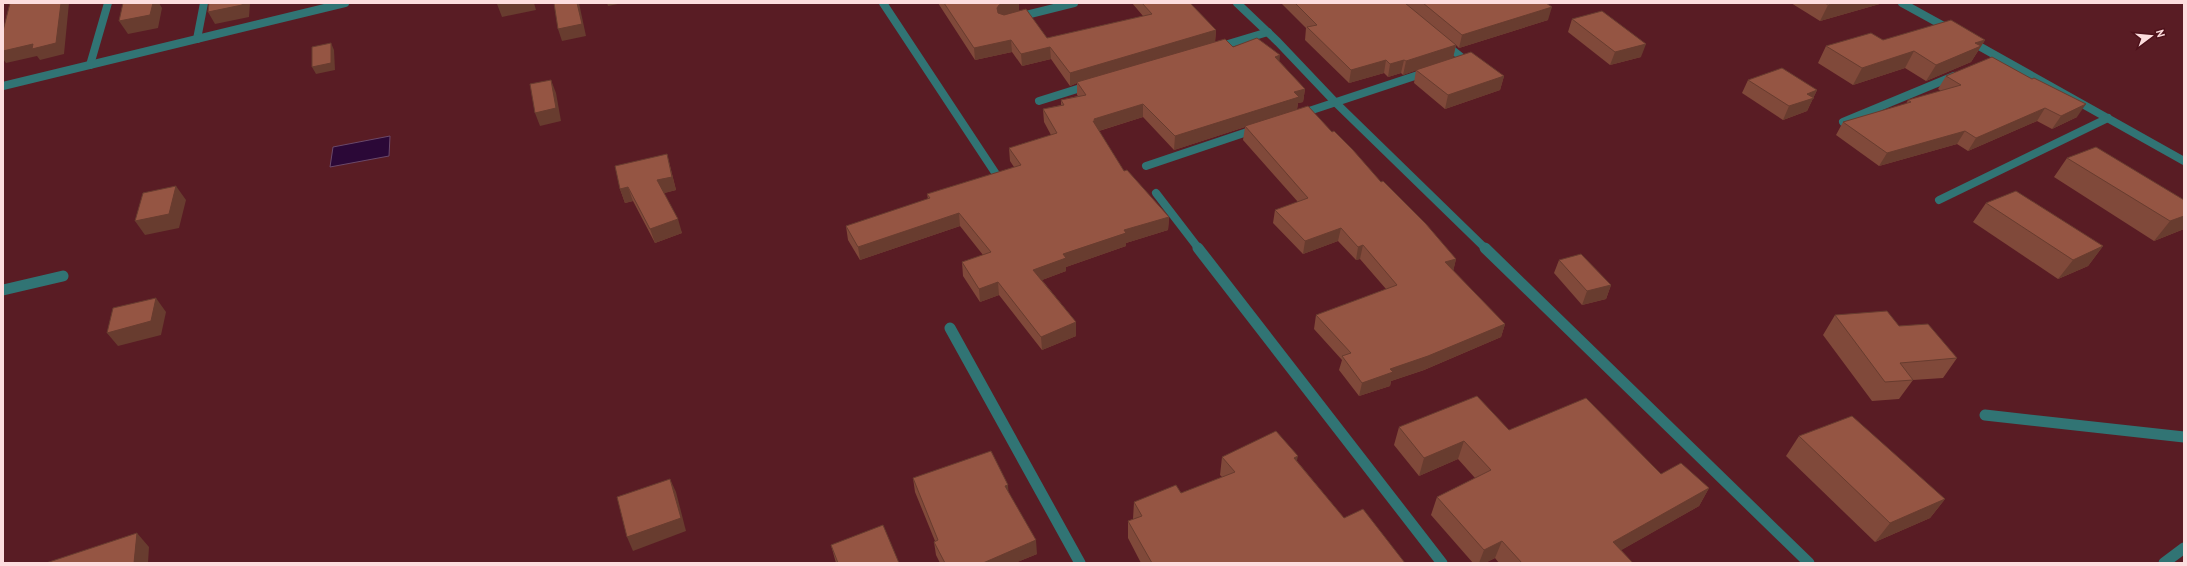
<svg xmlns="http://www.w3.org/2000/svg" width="2187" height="566" font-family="'PT Sans',sans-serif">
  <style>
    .water { fill: #2b0837; stroke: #6a4869 }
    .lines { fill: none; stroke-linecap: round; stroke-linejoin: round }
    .minor-far1 { stroke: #317474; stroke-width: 8 }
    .minor { stroke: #317474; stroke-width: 11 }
    .wall { fill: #80493a }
    .shaded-wall { fill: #683c2f }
    .building { fill: #955543; stroke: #683c2f }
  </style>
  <rect width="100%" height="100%" fill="#591c24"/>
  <path class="water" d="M390 136 389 156 330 167 333 147Z"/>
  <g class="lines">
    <g class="minor-far1">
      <path d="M883 3 996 174"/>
      <path d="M1237 3 1278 42 1335 102 1486 249"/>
      <path d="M1902 3 1951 30"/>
      <path d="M1018 17 1074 3"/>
      <path d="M197 39 204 3"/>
      <path d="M1970 41 2184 161"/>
      <path d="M1445 44 1465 60"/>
      <path d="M1218 47 1268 32"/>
      <path d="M90 65 108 3"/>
      <path d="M3 86 345 3"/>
      <path d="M1039 101 1090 85"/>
      <path d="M1300 114 1427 72"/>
      <path d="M1843 122 1954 76"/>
      <path d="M1146 166 1256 129"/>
      <path d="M1156 193 1199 249"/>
      <path d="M1939 200 2108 118"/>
    </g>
    <g class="minor">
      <path d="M1198 248 1442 563"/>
      <path d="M1485 248 1809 563"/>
      <path d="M3 290 63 276"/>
      <path d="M950 328 1080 563"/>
      <path d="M1985 415 2184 437"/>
      <path d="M2164 563 2184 548"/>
    </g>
  </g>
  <g class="wall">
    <path d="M938 3H1022L1019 4V11L1047 38 1143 16 1132 3H1190L1216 30 1215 42 1280 62 1305 89 1303 102 1298 103 1297 109 1332 132 1456 259 1453 271 1505 324 1501 337 1424 370 1391 381 1390 386 1359 396 1339 370 1342 360 1314 329 1316 315 1386 289 1360 259 1356 260 1338 241 1303 254 1273 223 1275 210 1298 202 1243 140 1245 127 1174 150 1143 117 1099 131 1124 171 1169 217 1168 230 1126 243V246L1066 267V271L1042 280 1076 322V336L1042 350 999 295 980 302 963 276 962 262 983 255 960 226 860 260 848 240 846 226 928 199 927 194 1014 167 1010 161 1009 148 1051 135 1044 122 1043 109 1061 105V100L1078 96 1077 95V83L1070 86 1051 59 1022 66 1012 52 975 60Z"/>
    <path d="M1281 3H1546L1548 20 1459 48 1456 45 1453 58 1504 76 1500 90 1445 109 1414 83 1416 70 1403 75 1401 73 1388 77 1384 73 1349 83 1305 40 1306 28Z"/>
    <path d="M1791 3H1883L1820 21Z"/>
    <path d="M1572 19 1641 57 1610 65 1568 32Z"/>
    <path d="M1883 40H1985L1971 62 1926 81 1905 68 1853 85 1818 63 1826 46Z"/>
    <path d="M1946 76 2077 117 2052 129 2037 121 1968 151 1957 144 1879 166 1836 135 1843 122 1906 104 1908 100 1941 91 1938 89Z"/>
    <path d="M1748 80 1817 90 1807 111 1783 120 1742 93Z"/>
    <path d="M667 154 676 190 664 193 682 233 655 243 633 201 625 203 620 189Z"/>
    <path d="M2067 158 2184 200V229L2154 241 2054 177Z"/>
    <path d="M1986 203 2103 246 2088 266 2058 279 1973 222Z"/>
    <path d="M1559 260 1611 285 1606 299 1582 305 1554 273Z"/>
    <path d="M1835 315 1899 326 1957 358 1943 378 1913 380 1899 399 1872 401 1823 335Z"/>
    <path d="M1399 427 1509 430 1661 474 1709 488 1699 506 1621 550 1633 563H1499L1495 558 1485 563H1473L1431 515 1437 497 1475 478 1458 459 1419 476 1394 445Z"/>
    <path d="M1799 436 1945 499 1930 518 1875 542 1786 456Z"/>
    <path d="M1222 457 1297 461 1344 518 1405 563H1141L1128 538V521L1133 519 1134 502 1181 493 1222 477 1220 475Z"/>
    <path d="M913 478 1008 485V492L1037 554 1015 563H940L936 555 934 542 935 541 915 492Z"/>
    <path d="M831 545 899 563H836Z"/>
  </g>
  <g class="shaded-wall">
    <path d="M61 3H69L64 54 40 60 37 56 6 63 3 59V51Z"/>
    <path d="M153 3H159L162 8 158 28 128 34 119 21Z"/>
    <path d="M243 3H250L249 17 215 24 208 12Z"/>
    <path d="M504 3H534L536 10 502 17 497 4Z"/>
    <path d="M577 3H579L586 36 562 41 558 29Z"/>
    <path d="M607 3H623L608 6Z"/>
    <path d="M1005 3H1022L1019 4V11L999 17 997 8 999 5Z"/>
    <path d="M1834 3H1883L1820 21 1828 5Z"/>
    <path d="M1552 7 1548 20 1459 48 1462 35Z"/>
    <path d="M1216 30 1215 42 1077 82V83L1070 86V73Z"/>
    <path d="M1011 40 1012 52 975 60 974 48Z"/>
    <path d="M1985 40 1971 62 1926 81 1936 65 1975 43Z"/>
    <path d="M331 43 334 50 335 70 316 74 312 67Z"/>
    <path d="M1646 44 1641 57 1610 65 1615 52Z"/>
    <path d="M1456 45 1453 58 1403 75 1406 61Z"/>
    <path d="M1050 47 1051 59 1022 66 1021 54Z"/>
    <path d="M1914 51 1905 68 1853 85 1862 68Z"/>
    <path d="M1280 55 1279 68 1275 57Z"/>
    <path d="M1386 60 1384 73 1349 83 1351 70Z"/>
    <path d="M1404 60 1401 73 1388 77 1390 64Z"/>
    <path d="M1504 76 1500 90 1445 109 1448 95Z"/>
    <path d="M551 80 556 93 561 121 540 126 535 113Z"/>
    <path d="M1305 89 1303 102 1298 103 1297 110 1174 150 1175 136 1294 92Z"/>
    <path d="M1817 90 1807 111 1783 120 1789 106 1807 94Z"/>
    <path d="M1143 104V117L1095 132 1093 121 1094 119Z"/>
    <path d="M2086 104 2077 117 2052 129 2061 116Z"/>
    <path d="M2045 108 2037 121 1968 151 1976 138Z"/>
    <path d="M1965 131 1957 144 1879 166 1887 153Z"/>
    <path d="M667 154 676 190 661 194 657 180Z"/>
    <path d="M176 186 186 200 179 228 145 235 135 221Z"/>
    <path d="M628 187 633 201 625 203 620 189Z"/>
    <path d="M959 213 960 226 860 260 858 247Z"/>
    <path d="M2184 216V229L2154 241 2170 221Z"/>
    <path d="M1169 217 1168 230 1126 243V246L1066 267V271L1034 283 1033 270 1063 254 1124 230Z"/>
    <path d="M678 219 682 233 655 243 650 229Z"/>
    <path d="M1341 228 1338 241 1303 254 1305 241Z"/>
    <path d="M1363 245 1360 259 1356 260 1358 247Z"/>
    <path d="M2103 246 2088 266 2058 279 2073 260Z"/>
    <path d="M1456 259 1453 272 1445 262Z"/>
    <path d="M998 282 999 295 980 302 979 289Z"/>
    <path d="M1611 285 1606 299 1582 305 1587 291Z"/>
    <path d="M156 298 166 312 161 335 118 346 107 333Z"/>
    <path d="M1076 322V336L1042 350 1041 337Z"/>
    <path d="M1505 324 1501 337 1424 370 1391 381 1390 386 1359 396 1362 383 1390 369Z"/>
    <path d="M1464 441 1458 459 1419 476 1424 458Z"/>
    <path d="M1298 456 1294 473V458Z"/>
    <path d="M670 479 676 492 686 531 633 551 627 537Z"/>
    <path d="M1008 485 1009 499 1005 486Z"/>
    <path d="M1709 488 1699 506 1604 560 1613 542Z"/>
    <path d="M1945 499 1930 518 1875 542 1890 523Z"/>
    <path d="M137 533 149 547 148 563H134Z"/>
    <path d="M1036 540 1037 554 1015 563H983Z"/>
    <path d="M1502 541 1495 558 1485 563H1479L1484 550Z"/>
  </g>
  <g class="building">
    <path d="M10 3H61L56 43 32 49 33 44 3 51V31Z"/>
    <path d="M123 3H153L150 15 119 21Z"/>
    <path d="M209 3H243L242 5 208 12Z"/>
    <path d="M554 3H577L582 24 558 29Z"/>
    <path d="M944 3H1005L999 5 997 8 998 13 1004 15 1026 9 1047 38 1152 14 1142 3H1190L1216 30 1070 73 1050 47 1021 54 1011 40 974 48Z"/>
    <path d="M1295 3H1405L1456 45 1406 61 1404 60 1390 64 1386 60 1351 70 1307 27 1317 25Z"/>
    <path d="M1423 3H1546L1552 7 1462 35Z"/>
    <path d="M1825 3H1834L1828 5Z"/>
    <path d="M1602 11 1646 44 1615 52 1572 19Z"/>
    <path d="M1951 20 1985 40 1975 43 1981 46 1936 65 1914 51 1862 68 1826 46 1871 33 1883 40Z"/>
    <path d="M1257 38 1280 55 1275 57 1305 89 1294 92 1299 97 1175 136 1143 104 1094 119 1095 121H1093L1124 171 1127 170 1169 217 1124 230 1126 233 1063 254 1066 258 1033 270 1076 322 1041 337 998 282 979 289 962 262 991 252 959 213 858 247 846 226 930 198 927 194 1021 165 1009 148 1057 133 1043 109 1064 105 1061 100 1086 95 1077 82 1225 39 1233 47Z"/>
    <path d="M331 43V63L312 67V47Z"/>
    <path d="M1471 52 1504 76 1448 95 1416 70Z"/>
    <path d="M1992 57 2032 79 2034 78 2086 104 2061 116 2045 108 1976 138 1965 131 1887 153 1843 122 1911 102 1908 100 1961 85 1946 76Z"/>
    <path d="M1782 68 1817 90 1807 94 1814 98 1789 106 1748 80Z"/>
    <path d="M551 80 556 108 535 113 530 84Z"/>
    <path d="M1308 106 1332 132 1334 131 1353 150 1381 182 1383 181 1426 224 1456 259 1445 262 1505 324 1428 356 1390 369 1393 372 1362 383 1342 356 1351 353 1316 315 1397 285 1363 245 1358 247 1341 228 1305 241 1275 210 1308 198 1245 126Z"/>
    <path d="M2096 147 2184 200V216L2170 221 2067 158Z"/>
    <path d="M667 154 672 177 657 180 678 219 650 229 628 187 620 189 615 166Z"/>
    <path d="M176 186 169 214 135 221 143 193Z"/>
    <path d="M2016 191 2103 246 2073 260 1986 203Z"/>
    <path d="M1581 254 1611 285 1587 291 1559 260Z"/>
    <path d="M156 298 151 321 107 333 113 308Z"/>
    <path d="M1887 311 1899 326 1928 324 1957 358 1900 363 1913 380 1885 382 1835 315Z"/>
    <path d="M1477 396 1509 430 1586 398 1661 474 1681 463 1709 488 1613 542 1633 563H1522L1502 541 1484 550 1437 497 1491 470 1464 441 1424 458 1399 427Z"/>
    <path d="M1852 416 1945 499 1890 523 1799 436Z"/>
    <path d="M1276 431 1298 456 1294 458 1344 518 1363 509 1405 563H1152L1128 521 1142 516 1134 502 1176 485 1181 493 1235 472 1222 457Z"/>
    <path d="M991 451 1008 485 1005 486 1036 540 983 563H945L934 542 938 540 913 478Z"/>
    <path d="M670 479 681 518 627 537 617 497Z"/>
    <path d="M883 525 899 563H838L831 545Z"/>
    <path d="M137 533 134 563H46Z"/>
  </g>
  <rect width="2187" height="566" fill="none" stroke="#fdddde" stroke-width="8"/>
  <g transform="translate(2151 36) rotate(74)" stroke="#4d111a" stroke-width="3" paint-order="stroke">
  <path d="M0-3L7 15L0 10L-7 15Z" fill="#fdddde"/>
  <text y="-6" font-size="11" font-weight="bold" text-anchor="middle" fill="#fdddde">N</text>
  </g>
</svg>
